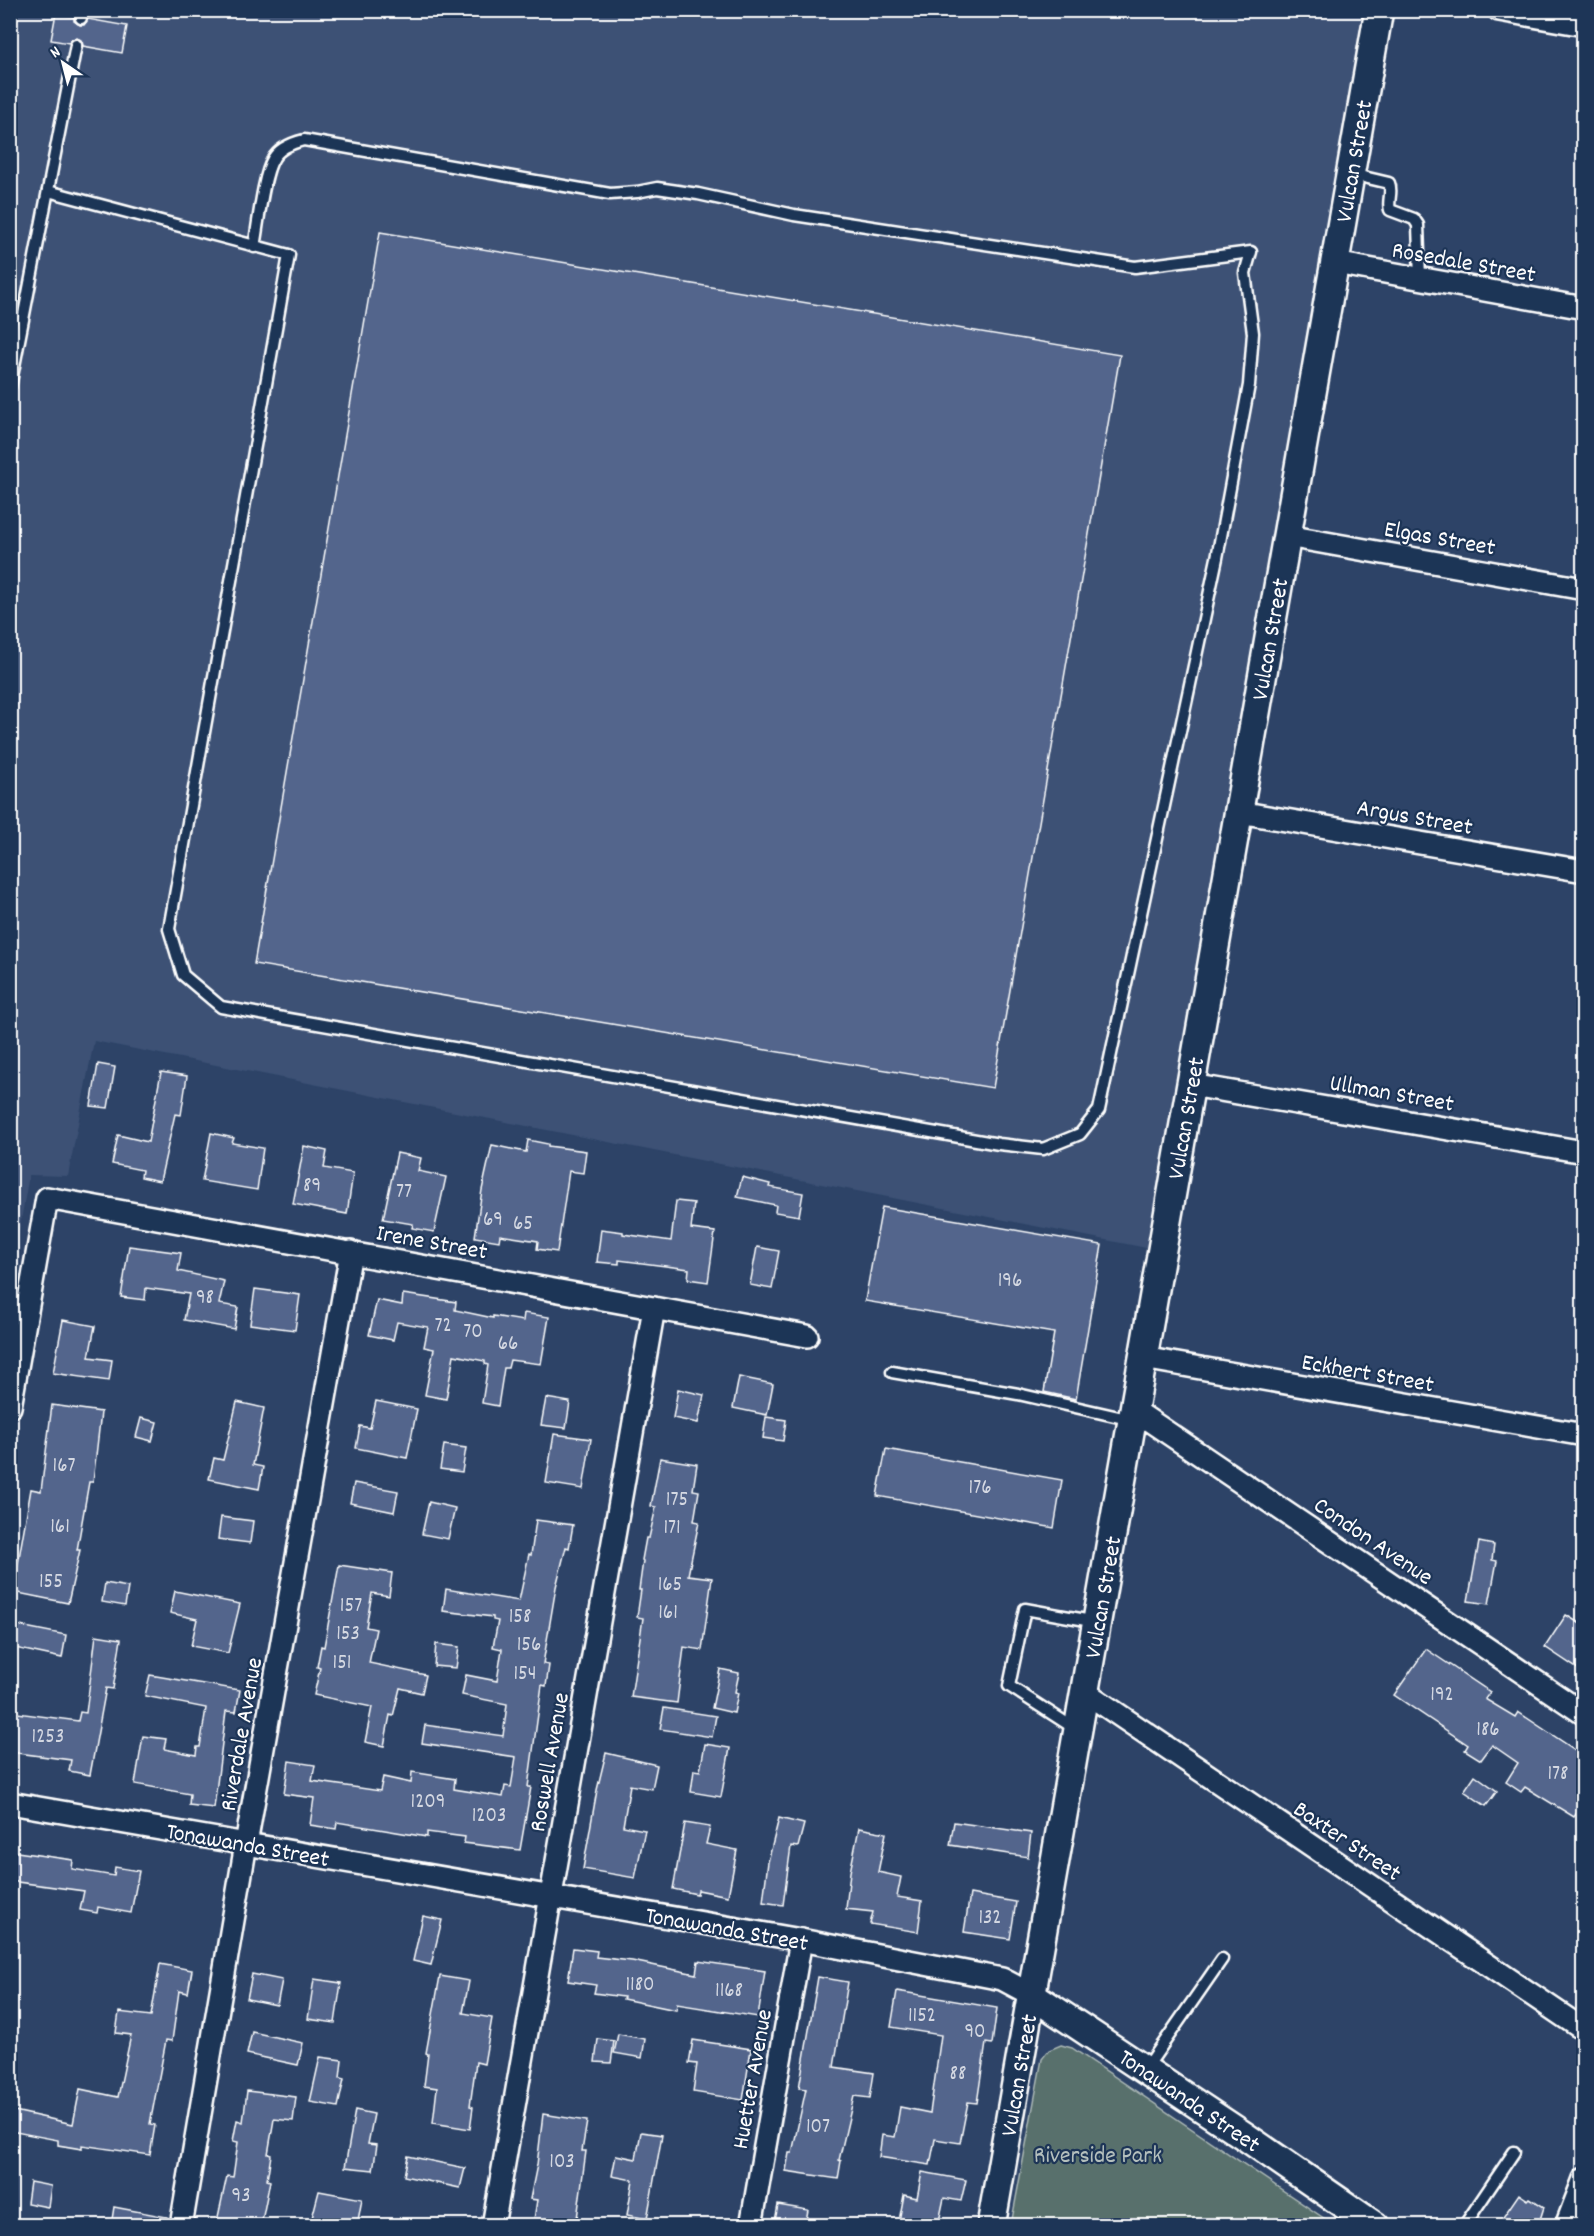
<svg xmlns="http://www.w3.org/2000/svg" width="1594" height="2236" font-family="Dekko,sans-serif">
  <style>
    .built { fill: #3c5175 }
    .green { fill: #58706c; stroke: #acb8b6; stroke-width: 1.5 }
    .building { fill: #52658c; stroke: #fff; stroke-width: 1.5 }
    .lines { fill: none; stroke-linecap: round; stroke-linejoin: round }
    .service-casing { stroke: #fff; stroke-width: 15 }
    .minor-casing { stroke: #fff; stroke-width: 26 }
    .tertiary-casing { stroke: #fff; stroke-width: 32 }
    .service { stroke: #1d3557; stroke-width: 10 }
    .minor { stroke: #1d3557; stroke-width: 21 }
    .tertiary { stroke: #1d3557; stroke-width: 27 }
    .labels { text-anchor: middle; stroke-width: 4.5; stroke-linejoin: round; paint-order: stroke }
    .number-label { font-size: 21px; fill: #d4d8e2 }
    .street-label { font-size: 24px; fill: #fff; stroke: #1d3557 }
    .park-label { font-size: 24px; fill: #b4bfbd; stroke: #1d3557 }
  </style>
  <rect width="100%" height="100%" fill="#2d4367"/>
  <filter id="ink" filterUnits="userSpaceOnUse"><feTurbulence type="fractalNoise" baseFrequency=".0167" numOctaves="2"/><feDisplacementMap in="SourceGraphic" scale="12" xChannelSelector="R" yChannelSelector="G"/><feConvolveMatrix kernelMatrix="1 2 1 2 8 2 1 2 1" color-interpolation-filters="sRGB"/></filter>
  <g filter="url(#ink)">
    <path class="built" d="M11 11H1377L1162 1251 94 1041 68 1176 29 1175 11 1277Z"/>
    <path class="green" d="M1061 2045 1072 2048 1334 2225H1011L1042 2059 1049 2050Z"/>
    <g class="building">
      <path d="M56 13 74 17V21L80 25H84L88 19 127 26 122 53 83 46 81 40 77 38 71 40 69 43 51 40Z"/>
      <path d="M380 232 1120 355 993 1088 254 964Z"/>
      <path d="M98 1064 115 1067 108 1108 91 1106Z"/>
      <path d="M161 1072 187 1076 181 1115 175 1114 160 1181 141 1177 142 1170 112 1164 118 1135 148 1142Z"/>
      <path d="M211 1133 234 1138 232 1143 263 1148 257 1190 202 1181Z"/>
      <path d="M528 1140 548 1144V1146L586 1151 583 1173 569 1171 557 1252 537 1249 538 1241 500 1235 499 1241 475 1237 482 1190 492 1145 526 1152Z"/>
      <path d="M304 1146 327 1151 324 1168 353 1173 347 1214 293 1204Z"/>
      <path d="M397 1153 421 1158 418 1171 446 1177 434 1232 412 1228 413 1224 383 1219Z"/>
      <path d="M742 1177 770 1184 769 1187 803 1193 799 1216 775 1212 776 1205 737 1197Z"/>
      <path d="M676 1201 694 1203 691 1229 715 1232 708 1282 688 1279 689 1269 619 1260V1264L597 1262 601 1229 623 1232V1234L671 1241Z"/>
      <path d="M882 1207 1102 1245 1076 1399 1044 1392 1054 1333 865 1301Z"/>
      <path d="M129 1246 181 1253 178 1271 224 1281 219 1304 238 1307 234 1329 184 1320 189 1294 146 1288 145 1300 121 1297Z"/>
      <path d="M757 1247 779 1251 772 1289 750 1285Z"/>
      <path d="M255 1289 300 1295 295 1330 250 1324Z"/>
      <path d="M403 1294 456 1302 455 1310 493 1318V1316L523 1321 524 1313 549 1317 541 1364 510 1360 508 1368H504L498 1406 482 1403 488 1365 485 1364V1361L454 1355 446 1399 425 1395 434 1349 424 1347 428 1327 397 1322 393 1340 369 1335 377 1300 402 1305Z"/>
      <path d="M63 1320 95 1326 89 1357 112 1360 109 1381 53 1373Z"/>
      <path d="M739 1377 773 1384 767 1415 733 1408Z"/>
      <path d="M678 1389 704 1395 698 1423 673 1418Z"/>
      <path d="M546 1398 570 1402 566 1428 541 1425Z"/>
      <path d="M376 1401 417 1409 407 1458 356 1448 360 1426 370 1428Z"/>
      <path d="M237 1402 264 1408 253 1465 263 1467 259 1489 209 1479 214 1458 223 1460Z"/>
      <path d="M52 1405 101 1412 93 1482H89L77 1550H80L68 1603 13 1592 31 1489 41 1491Z"/>
      <path d="M766 1417 786 1420 783 1441 763 1438Z"/>
      <path d="M141 1418 157 1422 152 1441 136 1437Z"/>
      <path d="M554 1434 591 1439 583 1489 546 1483Z"/>
      <path d="M444 1445 466 1448 462 1472 440 1469Z"/>
      <path d="M886 1449 1062 1480 1054 1528 877 1496Z"/>
      <path d="M660 1458 697 1464 693 1490 699 1491 694 1521 699 1522 688 1575 712 1578 702 1650 684 1647 677 1703 631 1697 643 1618 637 1617 641 1590H639L643 1561 642 1560 646 1538H649L656 1507 651 1506Z"/>
      <path d="M354 1483 398 1491 394 1512 350 1503Z"/>
      <path d="M429 1502 455 1508 448 1539 422 1534Z"/>
      <path d="M221 1517 253 1521 250 1543 218 1539Z"/>
      <path d="M536 1520 573 1525 569 1548 566 1547 556 1587 543 1664 549 1665 546 1686 542 1685 528 1787H531L520 1850 464 1843 465 1837 427 1832V1837L337 1822 336 1829 310 1825 314 1798 284 1794 289 1761 315 1765 312 1781 380 1791 383 1777 411 1783 412 1772 455 1779 454 1789 503 1797 505 1786 511 1787 516 1757 422 1743 425 1725 503 1736 507 1704 462 1695 466 1675 497 1681 502 1649 493 1647 498 1621 493 1620V1617L443 1611 446 1589 519 1601 529 1554 531 1555Z"/>
      <path d="M1479 1542 1494 1545 1492 1560 1497 1561 1489 1604 1468 1601Z"/>
      <path d="M339 1565 392 1573 389 1596 372 1593 366 1627 376 1629 369 1663 426 1675 422 1693 400 1688 393 1716 390 1715 384 1746 365 1742 372 1707 314 1695 320 1668 317 1667 321 1646 324 1647Z"/>
      <path d="M105 1583 128 1587 125 1606 102 1602Z"/>
      <path d="M175 1591 240 1604 228 1653 191 1646 197 1619 170 1613Z"/>
      <path d="M1566 1615 1584 1626V1673L1545 1647Z"/>
      <path d="M10 1624 66 1635 62 1658 10 1647Z"/>
      <path d="M96 1635 121 1639 113 1689 106 1688 90 1775 69 1771 71 1760 10 1752V1712L78 1721 80 1712 86 1713Z"/>
      <path d="M436 1644 459 1647 456 1668 434 1666Z"/>
      <path d="M1426 1649 1490 1692 1485 1699 1515 1717 1518 1712 1584 1756V1803L1574 1817 1525 1787 1521 1792 1506 1782 1518 1763 1492 1745 1481 1760 1465 1750 1468 1745 1394 1695Z"/>
      <path d="M720 1669 739 1673 735 1692 738 1693 734 1713 712 1708Z"/>
      <path d="M150 1675 240 1690 236 1712 226 1711 214 1808 189 1805 190 1794 135 1784 143 1736 166 1739 164 1749 196 1755 197 1747H200L206 1708 145 1696Z"/>
      <path d="M664 1708 716 1716 712 1737 660 1729Z"/>
      <path d="M705 1744 730 1748 721 1797 691 1792 694 1770 700 1771Z"/>
      <path d="M606 1753 657 1765 652 1789 630 1785 623 1826 645 1830 635 1878 583 1869 597 1790Z"/>
      <path d="M1475 1775 1497 1791 1486 1806 1464 1791Z"/>
      <path d="M779 1818 804 1824 798 1847 791 1846 783 1905 763 1902 768 1862Z"/>
      <path d="M954 1822 1031 1833 1028 1857 950 1845Z"/>
      <path d="M685 1823 710 1827 706 1844 737 1850 728 1896 698 1890 697 1894 673 1889Z"/>
      <path d="M859 1828 886 1833 878 1872 901 1877 897 1897 922 1901 918 1932 870 1924 873 1912 846 1909 850 1872Z"/>
      <path d="M10 1851 73 1860 72 1869 114 1876 115 1867 139 1871 131 1913 98 1907 97 1913 80 1910 84 1891 10 1881Z"/>
      <path d="M970 1894 1016 1902 1010 1939 964 1932Z"/>
      <path d="M423 1916 442 1920 431 1965 413 1961Z"/>
      <path d="M573 1948 597 1951 596 1957 632 1961 696 1974 698 1961 765 1971 758 2017 677 2004 676 2010 623 1999 624 1997 594 1993 596 1985 568 1981Z"/>
      <path d="M160 1964 192 1970 188 1993 179 1991 172 2041 166 2040 150 2124 155 2125 150 2155 82 2145V2149L58 2145V2140L10 2131V2110L73 2124 80 2089 118 2097 131 2035 116 2033 119 2012 151 2016Z"/>
      <path d="M252 1974 282 1980 277 2005 247 1999Z"/>
      <path d="M440 1976 469 1981 463 2013 492 2018 484 2064 476 2062 470 2106 473 2107 470 2129 433 2123 437 2088 424 2086 428 2054 426 2053Z"/>
      <path d="M818 1977 848 1982 834 2067 874 2073 870 2098 854 2096 839 2160 841 2161 838 2179 786 2171 789 2153H792L806 2089 799 2088Z"/>
      <path d="M314 1979 341 1983 335 2023 308 2019Z"/>
      <path d="M897 1991 997 2008 992 2044 986 2043 977 2103 968 2102 960 2143 935 2139 930 2165 879 2157 882 2135 895 2137 900 2107 930 2113 941 2035 891 2027Z"/>
      <path d="M252 2032 303 2043 298 2065 247 2054Z"/>
      <path d="M618 2034 645 2039 642 2058 614 2053Z"/>
      <path d="M598 2039 614 2041 611 2063 595 2062Z"/>
      <path d="M693 2040 751 2049 743 2100 693 2092 697 2064 689 2063Z"/>
      <path d="M320 2057 342 2060 340 2078 344 2079 338 2107 310 2102Z"/>
      <path d="M247 2091 296 2097 293 2121 274 2119 268 2154 271 2155 267 2180 270 2181 261 2226H216L227 2176 233 2177 238 2142 233 2141 237 2120 243 2122Z"/>
      <path d="M355 2110 374 2114 368 2144 377 2145 373 2170 345 2167Z"/>
      <path d="M543 2114 587 2121 582 2151H586L576 2226H533L537 2200 530 2199 537 2165Z"/>
      <path d="M641 2132 662 2135 647 2219 627 2215 633 2180 612 2176 616 2155 636 2159Z"/>
      <path d="M408 2156 465 2168 460 2188 404 2176Z"/>
      <path d="M922 2172 966 2180 961 2201 944 2198 938 2226H898L904 2195 917 2198Z"/>
      <path d="M30 2182 51 2186 48 2207 27 2203Z"/>
      <path d="M319 2191 362 2199 357 2226 333 2223 312 2218Z"/>
      <path d="M1519 2194 1528 2200 1530 2198 1544 2207 1538 2226H1497Z"/>
      <path d="M778 2205 808 2210 805 2226H774Z"/>
      <path d="M114 2207 167 2217V2226H111Z"/>
    </g>
    <g class="lines">
      <g class="service-casing">
        <g id="service">
          <path d="M81 18 82 10"/>
          <path d="M1351 174 1389 183C1393 192 1387 201 1390 210L1414 219 1418 225 1420 279"/>
          <path d="M48 191 289 255 169 929 183 975 221 1007 999 1144 1043 1149 1080 1134 1099 1110 1217 558 1249 385 1253 333 1245 273 1251 252 1135 267 794 215 698 194 657 188 637 192 610 194 304 140C292 143 279 148 273 159 263 175 258 226 254 247"/>
          <path d="M10 387 76 45"/>
          <path d="M892 1372 1018 1394 1132 1420"/>
          <path d="M1077 1730 1009 1686 1025 1609 1097 1622"/>
          <path d="M1145 2070 1222 1959"/>
          <path d="M1464 2226 1514 2152"/>
        </g>
      </g>
      <g class="minor-casing">
        <g id="minor">
          <path d="M1499 10 1584 25"/>
          <path d="M1335 263 1584 308"/>
          <path d="M1287 536 1584 589"/>
          <path d="M1239 812 1584 871"/>
          <path d="M1191 1085 1584 1152"/>
          <path d="M1143 1358 1584 1435"/>
          <path d="M10 1407 47 1198 807 1336"/>
          <path d="M1134 1410 1584 1714"/>
          <path d="M1085 1692 1584 2030"/>
          <path d="M10 1803 801 1940 1002 1979 1032 1995"/>
          <path d="M181 2226 246 1844 351 1252"/>
          <path d="M493 2226 654 1308"/>
          <path d="M751 2226 801 1940"/>
          <path d="M1566 2226 1584 2179"/>
        </g>
      </g>
      <g class="tertiary-casing">
        <g id="tertiary">
          <path d="M1032 1995 1243 2135 1375 2226"/>
          <path d="M991 2226 1379 10"/>
        </g>
      </g>
      <use href="#service" class="service"/>
      <use href="#minor" class="minor"/>
      <use href="#tertiary" class="tertiary"/>
    </g>
  </g>
  <g class="labels">
    <g class="number-label">
      <text x="312" y="1191">89</text>
      <text x="404" y="1197">77</text>
      <text x="493" y="1225">69</text>
      <text x="523" y="1229">65</text>
      <text x="1010" y="1286">196</text>
      <text x="205" y="1303">98</text>
      <text x="443" y="1331">72</text>
      <text x="473" y="1337">70</text>
      <text x="508" y="1349">66</text>
      <text x="64" y="1471">167</text>
      <text x="980" y="1493">176</text>
      <text x="677" y="1505">175</text>
      <text x="60" y="1532">161</text>
      <text x="672" y="1533">171</text>
      <text x="51" y="1587">155</text>
      <text x="670" y="1590">165</text>
      <text x="351" y="1611">157</text>
      <text x="668" y="1618">161</text>
      <text x="520" y="1622">158</text>
      <text x="348" y="1639">153</text>
      <text x="529" y="1650">156</text>
      <text x="342" y="1668">151</text>
      <text x="525" y="1679">154</text>
      <text x="1442" y="1700">192</text>
      <text x="1488" y="1735">186</text>
      <text x="48" y="1742">1253</text>
      <text x="1558" y="1779">178</text>
      <text x="428" y="1807">1209</text>
      <text x="489" y="1821">1203</text>
      <text x="990" y="1923">132</text>
      <text x="640" y="1990">1180</text>
      <text x="729" y="1996">1168</text>
      <text x="922" y="2021">1152</text>
      <text x="975" y="2037">90</text>
      <text x="958" y="2079">88</text>
      <text x="818" y="2132">107</text>
      <text x="562" y="2167">103</text>
      <text x="241" y="2201">93</text>
    </g>
    <g class="street-label">
      <text transform="translate(1353 161) rotate(-80)" y="8">Vulcan Street</text>
      <text transform="translate(1464 261) rotate(10)" y="8">Rosedale Street</text>
      <text transform="translate(1440 537) rotate(10)" y="8">Elgas Street</text>
      <text transform="translate(1269 639) rotate(-80)" y="8">Vulcan Street</text>
      <text transform="translate(1415 816) rotate(10)" y="8">Argus Street</text>
      <text transform="translate(1392 1092) rotate(10)" y="8">Ullman Street</text>
      <text transform="translate(1185 1118) rotate(-80)" y="8">Vulcan Street</text>
      <text transform="translate(432 1241) rotate(10)" y="8">Irene Street</text>
      <text transform="translate(1368 1372) rotate(10)" y="8">Eckhert Street</text>
      <text transform="translate(1374 1540) rotate(34)" y="8">Condon Avenue</text>
      <text transform="translate(1102 1597) rotate(-80)" y="8">Vulcan Street</text>
      <text transform="translate(240 1734) rotate(-80)" y="8">Riverdale Avenue</text>
      <text transform="translate(548 1762) rotate(-80)" y="8">Roswell Avenue</text>
      <text transform="translate(1348 1840) rotate(34)" y="8">Baxter Street</text>
      <text transform="translate(248 1844) rotate(10)" y="8">Tonawanda Street</text>
      <text transform="translate(727 1928) rotate(10)" y="8">Tonawanda Street</text>
      <text transform="translate(1018 2075) rotate(-80)" y="8">Vulcan Street</text>
      <text transform="translate(751 2079) rotate(-80)" y="8">Huetter Avenue</text>
      <text transform="translate(1190 2100) rotate(34)" y="8">Tonawanda Street</text>
    </g>
    <g class="park-label">
      <text x="1098" y="2162">Riverside Park</text>
    </g>
  </g>
  <rect width="1594" height="2236" fill="none" stroke="#1d3557" stroke-width="36"/>
  <rect x="18" y="18" width="1558" height="2200" fill="none" stroke="#fff" stroke-width="2" filter="url(#ink)"/>
  <g transform="translate(63 63) rotate(325)" stroke="#1d3557" stroke-width="4.5" paint-order="stroke">
  <path d="M0-4.5L10 22L0 15L-10 22Z" fill="#ffffff"/>
  <text y="-9" font-size="16" font-weight="bold" text-anchor="middle" fill="#ffffff">N</text>
  </g>
</svg>
